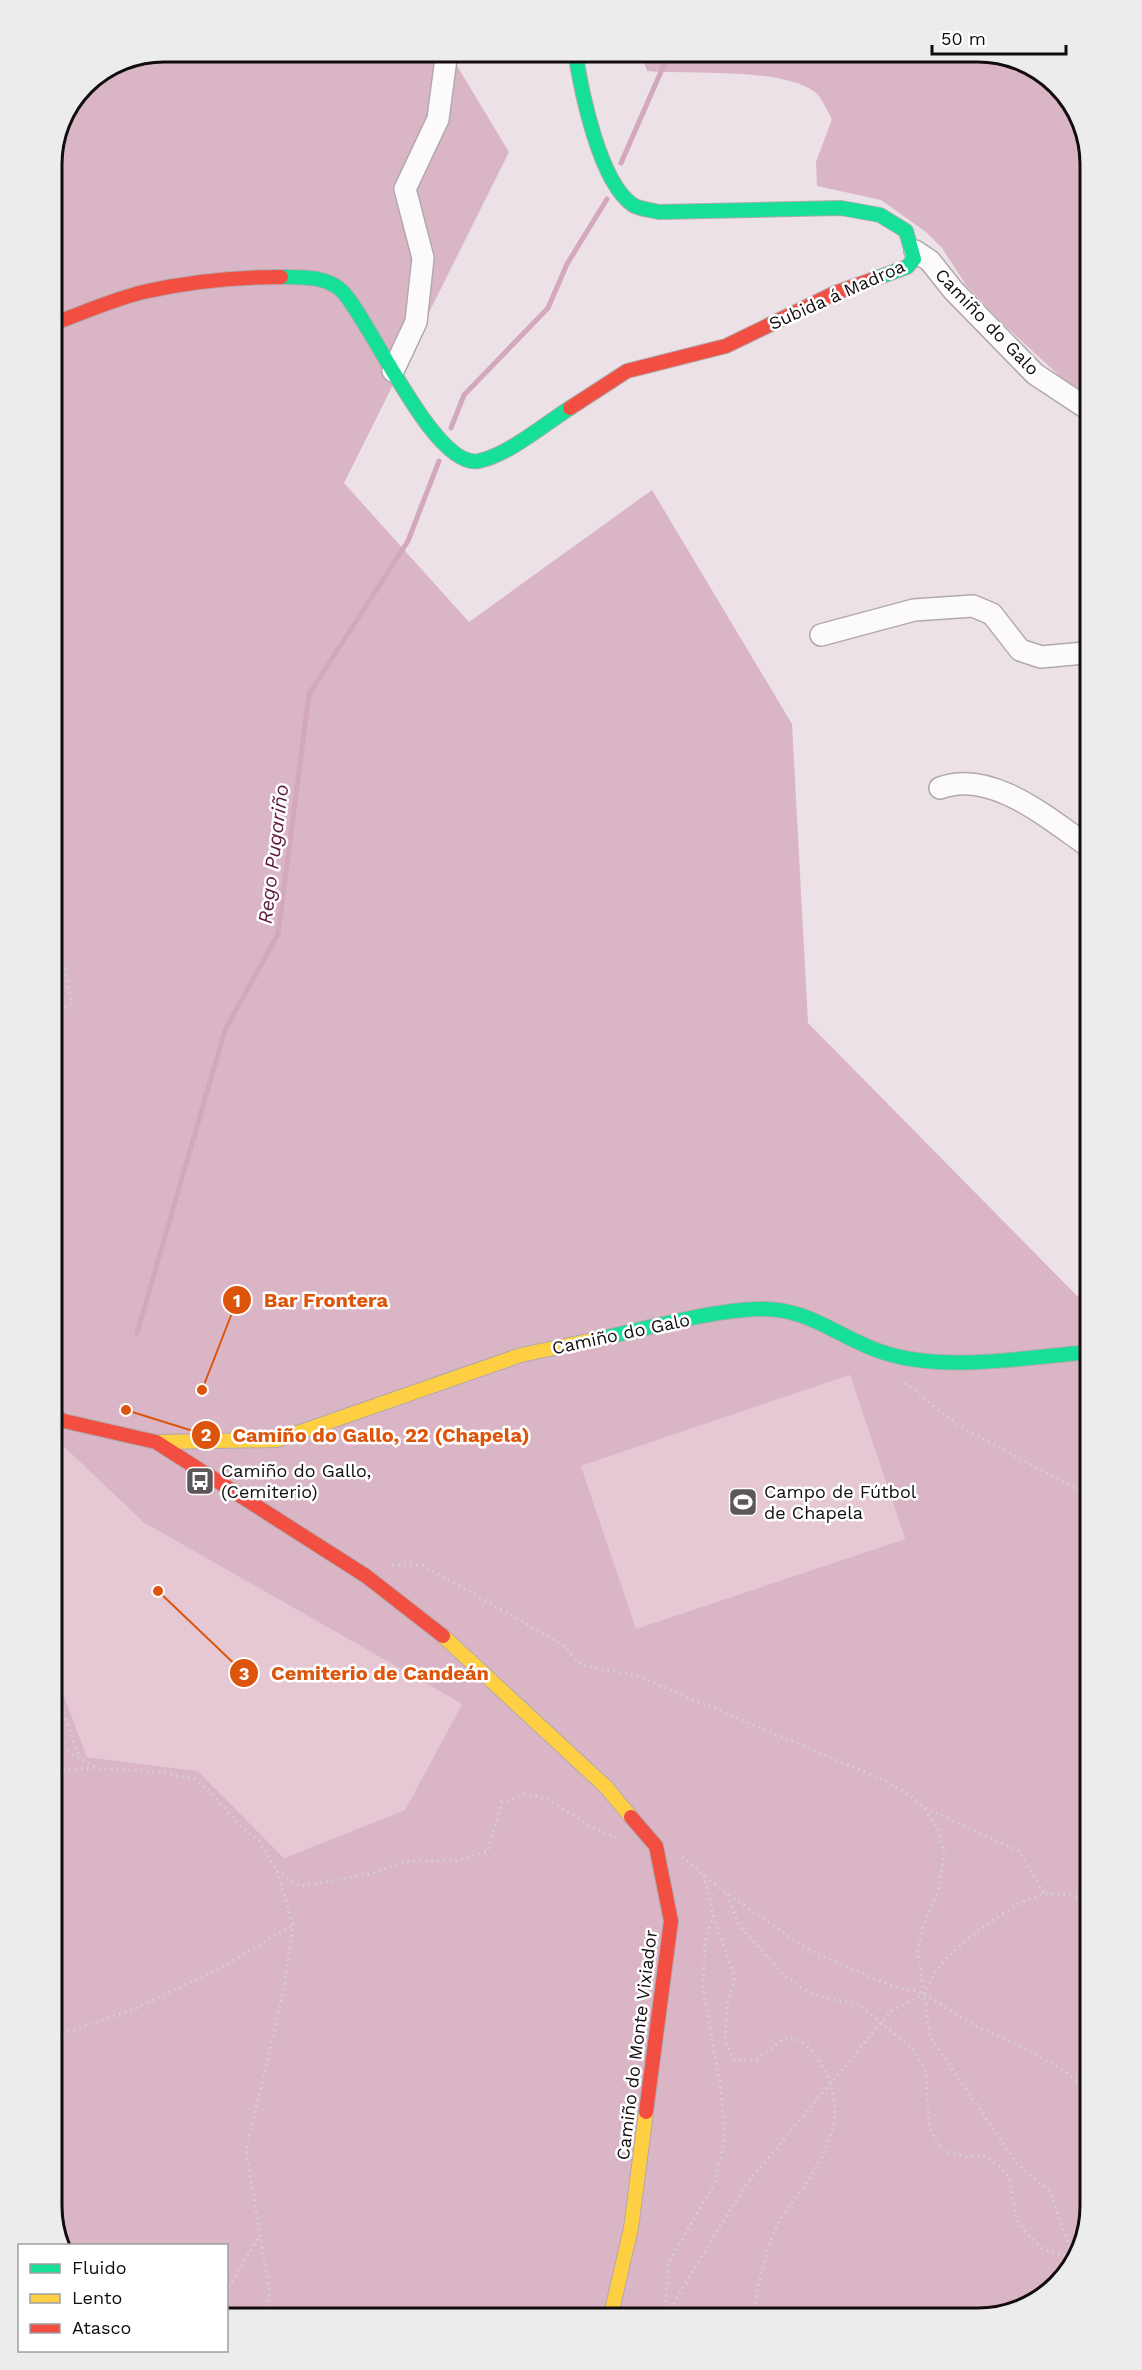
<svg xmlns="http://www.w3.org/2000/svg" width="1142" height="2370" font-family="'Work Sans',sans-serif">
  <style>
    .green { fill: #e5c8d4 }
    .forest { fill: #dab5c6; fill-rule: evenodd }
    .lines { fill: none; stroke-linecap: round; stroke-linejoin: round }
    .stream { stroke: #d4a8bb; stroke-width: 5 }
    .street-casing { stroke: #b1a9ac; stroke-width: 24 }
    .fast-casing { stroke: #b1a9ac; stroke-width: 16 }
    .slow-casing { stroke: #b1a9ac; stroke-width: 16 }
    .jam-casing { stroke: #b1a9ac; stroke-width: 16 }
    .path { stroke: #d4d2d2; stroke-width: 3; stroke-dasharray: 1.5 4.5; stroke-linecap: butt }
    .street { stroke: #fcfafb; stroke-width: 21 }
    .fast { stroke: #16e098; stroke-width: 14 }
    .slow { stroke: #ffcf43; stroke-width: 14 }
    .jam { stroke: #f24e42; stroke-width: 14 }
    .labels { text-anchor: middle; stroke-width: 5; stroke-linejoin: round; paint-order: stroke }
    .street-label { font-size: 18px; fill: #120c0f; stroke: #fff }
    .poi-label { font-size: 18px; fill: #120c0f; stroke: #fff; text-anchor: start }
    .water-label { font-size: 20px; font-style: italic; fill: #5f1a3f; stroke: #fff }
    .rim { fill: none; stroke: #120c0f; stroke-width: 3 }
    .leader { fill: none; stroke: #dd550c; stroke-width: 2 }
    .callout-dot { fill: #dd550c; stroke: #fff; stroke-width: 2 }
    .mark-label { font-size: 18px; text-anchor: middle; font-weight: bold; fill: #fff }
    .callout-label { font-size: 20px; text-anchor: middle; font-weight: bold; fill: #dd550c; stroke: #fff; stroke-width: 5; stroke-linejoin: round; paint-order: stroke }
  </style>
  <rect width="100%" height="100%" fill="#ece1e6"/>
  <g class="green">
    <path d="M850 1375 905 1539 636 1630 581 1466Z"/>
    <path d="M51 1441 61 1444 143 1522 462 1704 405 1810 284 1858 198 1771 87 1757 51 1661Z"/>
  </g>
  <g class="forest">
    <path d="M163 51H448L509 152 344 483 469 622 652 490 792 724 808 1023 1091 1310V2207L1072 2269 1021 2311 979 2319H227L226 2246 59 2245 51 2207V1661L87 1757 198 1771 284 1858 405 1810 462 1704 143 1522 61 1444 51 1441V156L84 84 121 59ZM850 1375 905 1539 636 1629 581 1466Z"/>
    <path d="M640 51H986L1047 74 1083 121 1091 163V396L1066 382 1001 322 966 285 942 248 926 232 881 200 817 186 816 162 832 119C827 111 822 97 815 92 780 67 691 75 647 71Z"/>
  </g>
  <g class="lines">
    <g class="stream">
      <path d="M621 163 670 51"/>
      <path d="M451 428 464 395 548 308 567 264 607 199"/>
      <path d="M137 1333 225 1030 278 934 309 694 408 541 439 461"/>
    </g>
    <g class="street-casing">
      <g id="street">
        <path d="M915 251 930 261 953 290 1035 374 1091 411"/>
        <path d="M393 371 416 322 423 258 405 189 438 119 447 51"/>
        <path d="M821 635 914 610 973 606 992 614 1020 650 1041 657 1084 653 1091 650"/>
        <path d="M940 788C992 768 1051 821 1091 848"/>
      </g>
    </g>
    <g class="fast-casing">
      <g id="fast">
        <path d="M575 51C581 90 599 182 633 205 639 209 651 210 659 212L841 208 880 215 906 231 914 259 907 267 874 279"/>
        <path d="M281 277C301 277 327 276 342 291 371 321 434 470 479 461 508 455 545 424 570 408"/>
        <path d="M602 1338C653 1327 707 1311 759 1309 808 1307 839 1338 882 1352 944 1373 1027 1357 1091 1352"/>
      </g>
    </g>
    <g class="slow-casing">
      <g id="slow">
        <path d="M156 1442 277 1440 521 1355 602 1338"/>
        <path d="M443 1636 606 1787 631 1817"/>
        <path d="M610 2319 631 2228 646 2112"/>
      </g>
    </g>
    <g class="jam-casing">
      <g id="jam">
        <path d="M51 317 60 321C87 311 115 299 143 292 187 282 235 277 281 277"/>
        <path d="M570 408 627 371 726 346 835 293 874 279"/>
        <path d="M51 1415 64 1421 156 1442 366 1576 443 1636"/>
        <path d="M631 1817 656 1846 671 1921 646 2112"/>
      </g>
    </g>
    <g class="path">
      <path d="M51 1019 72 1003 51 905"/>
      <path d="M905 1383 958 1425 1091 1497"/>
      <path d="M392 1565H422L546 1635 564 1646 581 1665 635 1675 884 1780 911 1796 925 1808 1019 1851 1044 1894"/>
      <path d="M51 1679 79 1756"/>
      <path d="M51 1743 98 1768 161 1772 195 1779 215 1796 237 1823 259 1841 277 1871 293 1925 284 1989 246 2151 269 2289V2319"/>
      <path d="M51 1770 97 1768"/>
      <path d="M925 1809 939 1831 944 1854 939 1888 922 1929 918 1951 930 2036 1017 2164 1049 2190 1074 2259"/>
      <path d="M682 1857 727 1894 812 1952 890 1985 923 1993 973 2025 1026 2049 1064 2071 1091 2092"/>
      <path d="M277 1871 301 1886 369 1874 407 1861H453L487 1852 502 1802 526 1794 547 1799 594 1828 616 1837"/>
      <path d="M704 1875 713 1914 735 1978 727 2006 725 2042 735 2061 758 2059 784 2038C806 2040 811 2048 822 2066 852 2116 824 2158 795 2200 788 2209 779 2219 775 2230 764 2257 757 2290 752 2319"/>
      <path d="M727 1895 740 1927 787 1978 813 1995 858 2004 913 2049 926 2072 929 2125 936 2141 946 2152 966 2157 984 2156 999 2166 1009 2177 1016 2217 1023 2229 1043 2249 1075 2259"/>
      <path d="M51 2038 134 2009 222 1967 293 1925"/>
      <path d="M226 2292 258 2238"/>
      <path d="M665 2314 668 2264 715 2182 725 2137 720 2083 703 1987 705 1942 713 1915"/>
      <path d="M664 2319 745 2186 891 2011C900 2006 915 2001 923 1993 930 1986 933 1974 940 1966 959 1943 1016 1898 1046 1894 1061 1892 1076 1896 1091 1900"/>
    </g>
    <use href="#street" class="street"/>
    <use href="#fast" class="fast"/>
    <use href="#slow" class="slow"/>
    <use href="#jam" class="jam"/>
  </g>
  <defs>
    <g id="bus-square" transform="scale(1.5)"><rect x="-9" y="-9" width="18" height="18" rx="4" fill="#5e575a" stroke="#fff"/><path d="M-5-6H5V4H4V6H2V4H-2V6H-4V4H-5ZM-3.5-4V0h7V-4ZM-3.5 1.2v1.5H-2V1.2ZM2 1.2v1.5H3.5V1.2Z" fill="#fff"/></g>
    <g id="stadium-square" transform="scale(1.5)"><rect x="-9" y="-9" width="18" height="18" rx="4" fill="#5e575a" stroke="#fff"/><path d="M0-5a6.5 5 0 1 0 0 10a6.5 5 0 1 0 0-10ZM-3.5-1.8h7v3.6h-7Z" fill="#fff"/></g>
  </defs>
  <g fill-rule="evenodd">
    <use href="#bus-square" x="200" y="1481"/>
    <use href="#stadium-square" x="743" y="1502"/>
  </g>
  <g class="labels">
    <g class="street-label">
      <text transform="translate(837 295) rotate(-24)" y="6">Subida á Madroa</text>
      <text transform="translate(987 322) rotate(46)" y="6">Camiño do Galo</text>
      <text transform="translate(621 1334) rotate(-12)" y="6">Camiño do Galo</text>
      <text transform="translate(637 2045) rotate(-83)" y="6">Camiño do Monte Vixiador</text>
    </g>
    <g class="poi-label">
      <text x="221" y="1477">Camiño do Gallo,<tspan x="221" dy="21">(Cemiterio)</tspan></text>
      <text x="764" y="1498">Campo de Fútbol<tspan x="764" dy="21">de Chapela</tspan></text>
    </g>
    <g class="water-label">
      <text transform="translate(273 854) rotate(-83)" y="7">Rego Pugariño</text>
    </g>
  </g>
  <path d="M0 0H1142V2370H0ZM164 62H978A102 102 0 0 1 1080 164V2206A102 102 0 0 1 978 2308H164A102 102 0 0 1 62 2206V164A102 102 0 0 1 164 62Z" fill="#ececec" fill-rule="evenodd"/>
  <path class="rim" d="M164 62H978A102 102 0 0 1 1080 164V2206A102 102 0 0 1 978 2308H164A102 102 0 0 1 62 2206V164A102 102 0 0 1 164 62Z"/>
  <path class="leader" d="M202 1390L237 1300M126 1410L206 1435M158 1591L244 1673"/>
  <g class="callout-dot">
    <circle cx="202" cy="1390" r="6"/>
    <circle cx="126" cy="1410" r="6"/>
    <circle cx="158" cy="1591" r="6"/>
    <circle cx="237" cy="1300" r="15"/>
    <circle cx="206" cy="1435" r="15"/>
    <circle cx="244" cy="1673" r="15"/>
  </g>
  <g class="mark-label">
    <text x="237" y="1307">1</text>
    <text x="206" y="1441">2</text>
    <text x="244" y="1680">3</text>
  </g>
  <g class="callout-label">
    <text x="326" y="1307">Bar Frontera</text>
    <text x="381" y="1442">Camiño do Gallo, 22 (Chapela)</text>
    <text x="380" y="1680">Cemiterio de Candeán</text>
  </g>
  <rect x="18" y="2244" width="210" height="108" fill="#ffffff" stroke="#a09e9f" stroke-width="1.5"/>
  <rect x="30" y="2264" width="30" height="9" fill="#16e098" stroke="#a09e9f" stroke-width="1.5"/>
  <text x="72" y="2274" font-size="18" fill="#120c0f">Fluido</text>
  <rect x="30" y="2294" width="30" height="9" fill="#ffcf43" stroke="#a09e9f" stroke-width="1.5"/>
  <text x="72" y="2304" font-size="18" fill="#120c0f">Lento</text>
  <rect x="30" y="2324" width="30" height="9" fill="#f24e42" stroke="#a09e9f" stroke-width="1.5"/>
  <text x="72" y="2334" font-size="18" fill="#120c0f">Atasco</text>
  <path d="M932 45v9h134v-9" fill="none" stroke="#120c0f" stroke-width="3"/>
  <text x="941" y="45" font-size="18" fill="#120c0f" stroke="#ffffff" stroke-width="4.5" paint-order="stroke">50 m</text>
</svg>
